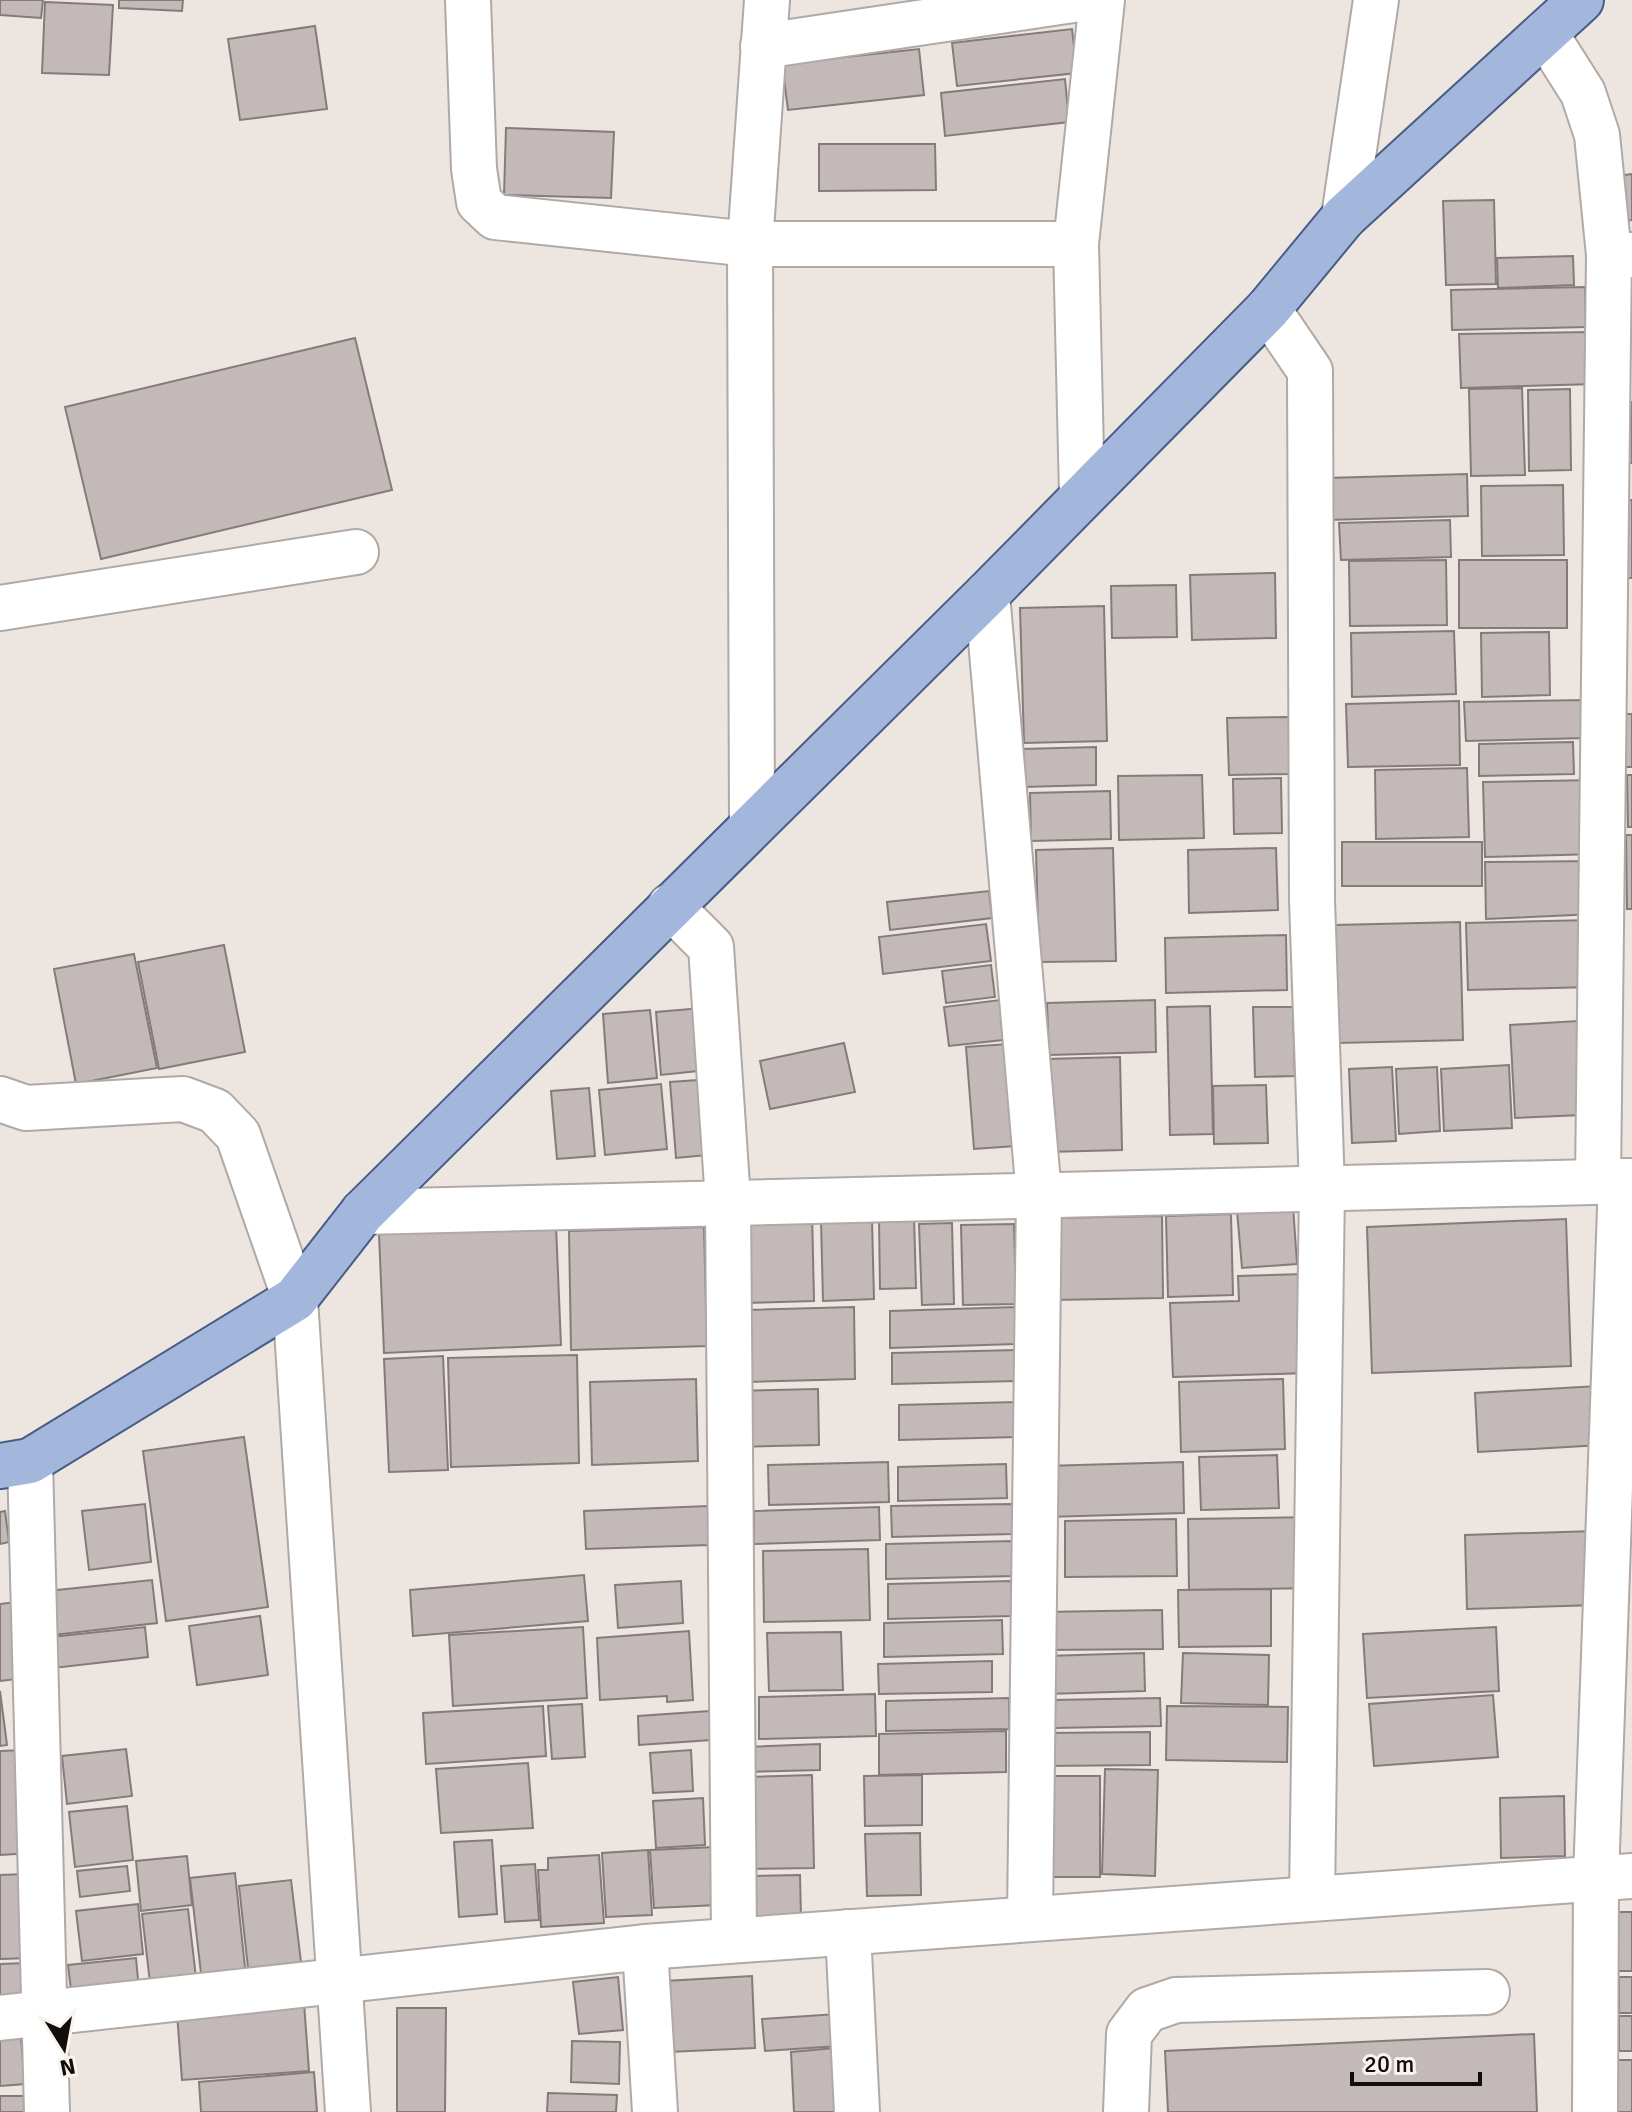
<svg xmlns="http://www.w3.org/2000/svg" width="1632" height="2112" font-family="Signika,sans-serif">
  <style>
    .building { fill: #c2b9b8; stroke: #847c7b; stroke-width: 2 }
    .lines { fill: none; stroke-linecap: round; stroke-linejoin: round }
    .minor-casing { stroke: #b0a9a5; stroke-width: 48 }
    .major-casing { stroke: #485c84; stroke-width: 48 }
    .minor { stroke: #fff; stroke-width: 44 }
    .major { stroke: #a3b6dc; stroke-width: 44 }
  </style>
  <rect width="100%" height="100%" fill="#ece5e0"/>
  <g class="building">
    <path d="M0 0H43L41 18 0 15Z"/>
    <path d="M119 0H183L182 11 119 8Z"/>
    <path d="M45 2 113 5 109 75 42 73Z"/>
    <path d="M315 26 327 109 240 120 228 39Z"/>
    <path d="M1072 29 1077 73 957 86 952 43Z"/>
    <path d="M919 49 924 95 788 110 782 64Z"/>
    <path d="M1065 79 1069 122 945 136 941 93Z"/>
    <path d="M506 128 614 132 611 198 504 195Z"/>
    <path d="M819 144H935L936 190 819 191Z"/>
    <path d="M1632 174V220L1608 223 1602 178Z"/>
    <path d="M1494 200 1496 284 1446 285 1443 201Z"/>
    <path d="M1573 256 1574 285 1498 288 1497 258Z"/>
    <path d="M1585 287 1586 327 1452 330 1451 290Z"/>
    <path d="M1593 332 1594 384 1461 388 1459 334Z"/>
    <path d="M355 338 392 490 101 559 65 407Z"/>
    <path d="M1522 388 1525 475 1471 476 1469 389Z"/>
    <path d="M1570 389 1571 470 1529 471 1528 390Z"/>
    <path d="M1620 402H1632V463H1621Z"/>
    <path d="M1467 474 1468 516 1327 520 1326 478Z"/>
    <path d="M1563 485 1564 555 1482 556 1481 486Z"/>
    <path d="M1626 500H1632V578H1627Z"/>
    <path d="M1450 520 1451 557 1341 560 1339 523Z"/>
    <path d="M1446 560 1447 625 1350 626 1349 561Z"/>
    <rect x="1459" y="560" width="108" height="68"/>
    <path d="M1275 573 1276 638 1192 640 1190 575Z"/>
    <path d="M1176 585 1177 637 1112 638 1111 586Z"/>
    <path d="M1104 606 1107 741 1024 743 1020 608Z"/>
    <path d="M1454 631 1456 694 1352 697 1351 633Z"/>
    <path d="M1549 632 1550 695 1482 697 1481 633Z"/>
    <path d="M1587 700 1588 738 1466 741 1464 702Z"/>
    <path d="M1459 701 1460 765 1348 767 1346 704Z"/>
    <rect x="1625" y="714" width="7" height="53"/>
    <path d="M1290 717 1291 774 1229 775 1227 718Z"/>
    <path d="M1573 742 1574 774 1479 776V744Z"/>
    <path d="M1096 747V785L1023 787 1022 749Z"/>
    <path d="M1467 768 1469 837 1376 839 1375 770Z"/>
    <path d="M1202 775 1204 838 1119 840 1118 776Z"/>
    <path d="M1627 775H1632V827H1628Z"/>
    <path d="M1281 778 1282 833 1234 834 1233 779Z"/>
    <path d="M1598 780 1597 854 1485 857 1483 782Z"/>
    <path d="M1110 791 1111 839 1031 841 1030 793Z"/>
    <path d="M1626 835H1632V909H1627Z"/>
    <rect x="1342" y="842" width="140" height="44"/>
    <path d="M1113 848 1116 961 1039 962 1036 850Z"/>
    <path d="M1276 848 1278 910 1189 913 1188 850Z"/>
    <path d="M1595 861 1596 914 1486 919 1485 862Z"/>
    <path d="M989 891 992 918 890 930 887 902Z"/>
    <path d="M1590 920 1591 987 1468 990 1466 923Z"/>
    <path d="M1460 922 1463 1040 1338 1043 1335 925Z"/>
    <path d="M986 924 991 961 883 974 879 937Z"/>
    <path d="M1286 935 1287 990 1166 993 1165 938Z"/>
    <path d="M224 945 245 1052 159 1069 138 962Z"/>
    <path d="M134 954 157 1068 76 1084 54 969Z"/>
    <path d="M991 965 995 997 946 1003 942 971Z"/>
    <path d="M1008 999 1012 1039 949 1046 944 1007Z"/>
    <path d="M1155 1000 1156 1052 1049 1055 1047 1003Z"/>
    <path d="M1210 1006 1213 1134 1170 1135 1167 1007Z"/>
    <path d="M1253 1007H1293L1295 1076 1255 1077Z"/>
    <path d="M702 1008 707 1070 661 1075 656 1012Z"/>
    <path d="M650 1010 657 1078 608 1083 603 1014Z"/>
    <path d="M1578 1021 1582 1115 1515 1118 1510 1025Z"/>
    <path d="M844 1043 855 1092 770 1109 760 1061Z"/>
    <path d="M1008 1044 1015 1146 974 1149 966 1047Z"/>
    <path d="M1120 1057 1122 1150 1048 1152 1046 1059Z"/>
    <path d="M1509 1065 1512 1128 1444 1131 1441 1069Z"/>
    <path d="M1392 1067 1396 1141 1352 1143 1349 1069Z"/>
    <path d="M1437 1067 1440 1131 1399 1134 1396 1069Z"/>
    <path d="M712 1079 718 1154 676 1158 670 1082Z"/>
    <path d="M661 1084 667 1149 605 1155 599 1090Z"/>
    <path d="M1266 1085 1268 1143 1214 1144 1213 1086Z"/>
    <path d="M589 1088 595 1156 557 1159 551 1091Z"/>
    <path d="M1293 1206 1297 1264 1242 1268 1237 1211Z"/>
    <path d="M812 1211 814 1301 744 1303 742 1213Z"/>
    <path d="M1231 1214 1233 1295 1168 1297 1166 1216Z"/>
    <path d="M914 1216 916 1288 880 1289 879 1217Z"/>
    <path d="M1162 1216 1163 1298 1052 1300 1050 1218Z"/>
    <path d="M1566 1219 1571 1366 1372 1373 1367 1227Z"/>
    <path d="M872 1220 874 1299 823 1301 821 1221Z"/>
    <path d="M952 1223 954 1304 922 1305 919 1224Z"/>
    <path d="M1014 1224 1016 1304 963 1305 961 1225Z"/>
    <path d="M556 1226 561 1345 384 1353 379 1234Z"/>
    <path d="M704 1227 707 1346 571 1350 569 1231Z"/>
    <path d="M1305 1274 1308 1373 1173 1377 1170 1303 1239 1301 1238 1276Z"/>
    <path d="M854 1307 855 1379 747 1382 746 1310Z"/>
    <path d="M1016 1307V1344L890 1348V1311Z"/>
    <path d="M1022 1350 1023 1381 892 1384V1353Z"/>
    <path d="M577 1355 579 1463 451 1467 448 1358Z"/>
    <path d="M443 1356 448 1470 389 1472 384 1359Z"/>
    <path d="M696 1379 698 1461 592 1465 590 1382Z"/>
    <path d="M1283 1379 1285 1449 1181 1452 1179 1382Z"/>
    <path d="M1598 1386 1601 1445 1478 1452 1475 1393Z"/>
    <path d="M818 1389 819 1445 736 1447 735 1391Z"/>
    <path d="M1020 1402 1021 1437 899 1440V1405Z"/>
    <path d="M244 1437 268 1607 166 1621 143 1451Z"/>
    <path d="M1277 1455 1279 1508 1201 1510 1199 1457Z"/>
    <path d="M888 1462 889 1502 769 1505 768 1465Z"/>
    <path d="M1183 1462 1184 1513 1046 1517 1044 1466Z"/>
    <path d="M1006 1464 1007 1498 898 1501V1467Z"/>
    <path d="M145 1504 151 1562 89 1570 82 1511Z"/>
    <path d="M1012 1504V1534L892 1537 891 1506Z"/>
    <path d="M708 1506 709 1545 586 1549 584 1511Z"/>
    <path d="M879 1507 880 1540 754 1544V1511Z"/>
    <path d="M5 1511 9 1542 0 1544V1512Z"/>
    <path d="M1313 1517 1314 1588 1189 1590 1188 1519Z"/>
    <path d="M1176 1519 1177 1576 1065 1577V1521Z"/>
    <path d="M1594 1531 1596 1605 1467 1609 1465 1535Z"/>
    <path d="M1013 1541 1014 1576 886 1579V1544Z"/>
    <path d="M868 1549 870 1620 764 1622 763 1551Z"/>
    <path d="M584 1575 588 1621 413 1636 410 1590Z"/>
    <path d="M152 1580 157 1623 53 1635 48 1591Z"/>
    <path d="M681 1581 683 1623 618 1628 615 1585Z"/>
    <path d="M1011 1581 1012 1616 888 1619V1584Z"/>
    <path d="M1271 1589V1646L1179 1647 1178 1590Z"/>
    <path d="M16 1602 25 1678 0 1681V1604Z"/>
    <path d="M1162 1610 1163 1649 1045 1650 1044 1612Z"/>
    <path d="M260 1616 268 1675 197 1685 189 1626Z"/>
    <path d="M1002 1620 1003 1654 884 1657V1623Z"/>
    <path d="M145 1627 148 1657 54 1668 51 1637Z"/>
    <path d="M583 1627 587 1698 453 1706 449 1635Z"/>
    <path d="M1496 1627 1499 1691 1367 1698 1363 1634Z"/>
    <path d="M689 1631 693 1700 667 1702V1696L600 1700 597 1638Z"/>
    <path d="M841 1632 843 1690 769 1691 767 1633Z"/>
    <path d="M1144 1653 1145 1691 1047 1694 1046 1656Z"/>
    <path d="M1183 1653 1269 1655 1268 1705 1181 1703Z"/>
    <path d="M992 1661V1692L879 1694 878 1664Z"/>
    <path d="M0 1691 7 1745 0 1746Z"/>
    <path d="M875 1694 876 1736 759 1739V1697Z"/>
    <path d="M1493 1695 1498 1757 1374 1766 1369 1704Z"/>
    <path d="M1009 1698V1729L886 1731V1701Z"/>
    <path d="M1160 1698 1161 1726 1053 1728V1700Z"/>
    <path d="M582 1704 585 1757 552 1759 548 1706Z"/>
    <path d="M543 1706 546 1756 426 1764 423 1713Z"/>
    <path d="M1167 1706 1288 1707 1287 1762 1166 1760Z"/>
    <path d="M724 1710 726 1739 639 1745 638 1716Z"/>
    <path d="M1006 1731V1772L879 1775V1734Z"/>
    <path d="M1150 1732V1765L1045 1766V1733Z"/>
    <path d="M820 1744V1770L745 1772 744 1747Z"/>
    <path d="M126 1749 132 1796 67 1804 62 1756Z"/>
    <path d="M24 1750 31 1853 0 1855V1751Z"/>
    <path d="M691 1750 693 1791 653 1793 650 1753Z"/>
    <path d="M528 1763 533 1828 441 1833 436 1769Z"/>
    <path d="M1105 1769 1158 1770 1155 1876 1102 1874Z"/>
    <path d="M812 1775 814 1868 748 1869 746 1777Z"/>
    <path d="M922 1775V1825L865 1826 864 1776Z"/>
    <path d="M1045 1776H1100V1877H1044Z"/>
    <path d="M1564 1796 1565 1856 1501 1858 1500 1798Z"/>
    <path d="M703 1798 705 1845 656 1848 653 1801Z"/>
    <path d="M127 1806 133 1860 75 1867 69 1812Z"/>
    <path d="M920 1833 921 1895 867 1896 865 1834Z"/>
    <path d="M492 1840 497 1914 459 1917 454 1842Z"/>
    <path d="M715 1847 718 1905 654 1908 650 1850Z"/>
    <path d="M648 1850 652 1915 606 1917 602 1853Z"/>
    <path d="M599 1855 604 1923 541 1927 538 1870H548V1858Z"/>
    <path d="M187 1856 192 1905 141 1911 136 1861Z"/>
    <path d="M535 1864 539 1920 505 1922 501 1866Z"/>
    <path d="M127 1866 130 1891 80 1897 77 1871Z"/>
    <path d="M235 1873 246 1977 202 1982 190 1878Z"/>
    <path d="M26 1874 29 1958 0 1959V1875Z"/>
    <path d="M800 1875 801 1918 749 1919 748 1876Z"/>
    <path d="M291 1880 301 1962 248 1968 239 1886Z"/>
    <path d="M138 1904 143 1954 82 1961 76 1911Z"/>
    <path d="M188 1909 197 1986 151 1991 142 1914Z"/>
    <path d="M1618 1912H1632V1971H1617Z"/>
    <path d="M136 1958 139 1990 72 1998 68 1965Z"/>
    <path d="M25 1963 26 2004 0 2005V1964Z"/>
    <path d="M752 1976 755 2048 668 2052 665 1981Z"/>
    <path d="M618 1977 623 2030 579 2034 573 1982Z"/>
    <rect x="1619" y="1977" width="13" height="36"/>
    <path d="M304 2003 309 2071 182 2080 177 2013Z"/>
    <path d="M397 2008H446L445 2112H397Z"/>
    <path d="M837 2014 839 2046 765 2051 762 2019Z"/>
    <rect x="1619" y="2016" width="13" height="35"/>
    <path d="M20 2026 25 2084 0 2086V2027Z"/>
    <path d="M1534 2034 1537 2112H1168L1165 2051Z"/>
    <path d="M572 2041 620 2042 619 2084 571 2082Z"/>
    <path d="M846 2047 851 2112H794L791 2052Z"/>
    <path d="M1611 2060H1632V2112H1612Z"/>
    <path d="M314 2072 317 2112H201L199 2082Z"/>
    <path d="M548 2093 617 2095 616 2112H547Z"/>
    <path d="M0 2096H36L37 2112H0Z"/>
  </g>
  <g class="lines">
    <g class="minor-casing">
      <g id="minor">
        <path d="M468 0 474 169 479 202 495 217 750 244H1076"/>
        <path d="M1545 33 1583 93 1597 135 1609 255"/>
        <path d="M763 46 1073 0"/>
        <path d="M1344 217 1376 0"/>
        <path d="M1268 309 1310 371 1312 900 1322 1188 1312 1898"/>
        <path d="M1082 495 1076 244 1102 0"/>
        <path d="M987 594 1039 1195 1030 1917"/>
        <path d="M0 608 356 552"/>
        <path d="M752 825 750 244 767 0"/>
        <path d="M670 906 711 947 728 1201 734 1940"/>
        <path d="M0 1099 26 1108 183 1099 215 1111 238 1135 295 1299 348 2112"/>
        <path d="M1598 1180 1609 255H1632"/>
        <path d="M363 1212 1632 1181"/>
        <path d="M30 1461 47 2112"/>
        <path d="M848 1932 857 2112"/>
        <path d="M645 1947 655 2112"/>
        <path d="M0 2018 645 1947 1632 1876"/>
        <path d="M1126 2112 1129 2034 1147 2010 1176 2000 1487 1992"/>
        <path d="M1595 2112 1596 1878 1621 1181"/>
      </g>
    </g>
    <g class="major-casing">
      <path id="major" d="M0 1466 30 1461 295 1299 363 1212 987 594 1268 309 1344 217 1581 0"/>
    </g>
    <use href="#minor" class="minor"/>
    <use href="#major" class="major"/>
  </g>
  <g transform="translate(64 2048) rotate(169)" stroke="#f9f3ed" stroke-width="6" paint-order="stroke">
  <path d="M0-6L14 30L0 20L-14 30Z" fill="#100d0c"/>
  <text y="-12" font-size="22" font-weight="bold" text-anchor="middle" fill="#100d0c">N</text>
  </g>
  <path d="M1352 2072v12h128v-12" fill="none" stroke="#100d0c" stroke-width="4"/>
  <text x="1364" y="2072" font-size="24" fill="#100d0c" stroke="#f9f3ed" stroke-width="6" paint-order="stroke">20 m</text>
</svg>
